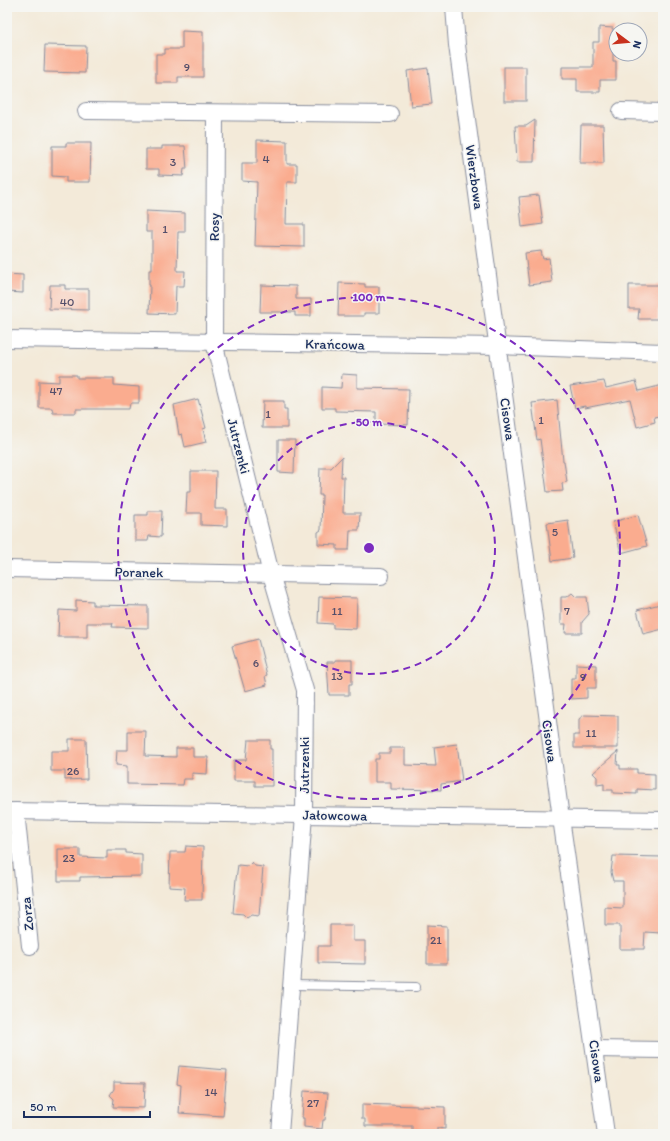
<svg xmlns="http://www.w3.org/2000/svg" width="670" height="1141" font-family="Itim,sans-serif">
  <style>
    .building { fill: #faac8f }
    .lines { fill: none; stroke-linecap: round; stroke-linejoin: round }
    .service-casing { stroke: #878c9c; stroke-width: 10 }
    .minor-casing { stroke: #878c9c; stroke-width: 18 }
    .service { stroke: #fff; stroke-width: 8 }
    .minor { stroke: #fff; stroke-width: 16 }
    .ring { fill: none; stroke: #7b2cbf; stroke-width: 2; stroke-dasharray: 7 5 }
    .labels { text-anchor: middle; stroke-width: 3; stroke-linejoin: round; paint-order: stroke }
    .number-label { font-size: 12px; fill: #534e6a }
    .street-label { font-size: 14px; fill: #1b2f5e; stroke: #f6f6f2 }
    .centre { fill: #7b2cbf; stroke: #f6f6f2; stroke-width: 2 }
    .ring-label { font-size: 12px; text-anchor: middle; font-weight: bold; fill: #7b2cbf; stroke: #f6f6f2; stroke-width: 3; stroke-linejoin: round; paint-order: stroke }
  </style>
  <rect width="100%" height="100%" fill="#f6f6f2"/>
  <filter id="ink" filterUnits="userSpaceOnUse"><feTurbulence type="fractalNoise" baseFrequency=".025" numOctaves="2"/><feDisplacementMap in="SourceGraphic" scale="8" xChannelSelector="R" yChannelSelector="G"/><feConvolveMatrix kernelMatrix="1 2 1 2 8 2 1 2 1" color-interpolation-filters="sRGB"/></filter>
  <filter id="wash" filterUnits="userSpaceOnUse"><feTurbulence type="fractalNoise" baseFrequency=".012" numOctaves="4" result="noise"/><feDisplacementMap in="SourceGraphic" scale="16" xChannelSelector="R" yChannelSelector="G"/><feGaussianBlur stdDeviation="0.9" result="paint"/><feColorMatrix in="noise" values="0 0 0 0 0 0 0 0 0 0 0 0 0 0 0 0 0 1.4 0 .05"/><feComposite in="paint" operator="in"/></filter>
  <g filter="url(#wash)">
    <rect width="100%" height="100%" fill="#f3ead9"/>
    <g id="blocks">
      <g class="building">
        <path d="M599 27 613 28V61H616V80H600V92H577V79H562V67H593V42H599Z"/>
        <path d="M182 31 203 32V77H178V83H156V54H165V49H182Z"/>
        <path d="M45 45 86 46 85 73 44 72Z"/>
        <rect x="504" y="67" width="22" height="34"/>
        <path d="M428 68 432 104 411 106 407 71Z"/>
        <path d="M535 120 534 162H517L515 126H526Z"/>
        <path d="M581 125H603L604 163H580Z"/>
        <path d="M257 140 287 141V164H297V182H287L286 224H304V247L255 246 257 182 242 181V163H257Z"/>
        <path d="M66 143H91L90 182H66V177L52 176V146H66Z"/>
        <path d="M162 146H185L187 169H184L183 176 159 175V169H146V149H162Z"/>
        <path d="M539 195 543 224 522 227 519 197Z"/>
        <path d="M146 211 185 213V232H178L177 271H185L184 286H176L175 314 149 313 150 285H149V270H152V232H146Z"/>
        <path d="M541 251 543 259 549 258 552 282 529 285 525 253Z"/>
        <path d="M7 274 23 275V293L7 292Z"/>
        <path d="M339 283 365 284V287H379V313H364V316H338Z"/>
        <path d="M50 285H65V289H89V310L49 309Z"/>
        <path d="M261 285 296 286V299H311V316H295V312H260Z"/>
        <path d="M629 285H663V310H658V319H638L639 309H629Z"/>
        <path d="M342 374 357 375V388L409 389 408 425 376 424V412L335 411V408H322V387L341 388Z"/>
        <path d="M59 375H77V378H114V385L139 387V403H130L129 409H76V413H53L52 408H39V381L59 382Z"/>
        <path d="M604 381 606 388 636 381 639 391 663 385V415L654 417 655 422 637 427 630 399 585 408V406L575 408 570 386Z"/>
        <path d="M198 399 206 428 203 429 206 442 185 447 182 434 179 435 174 405Z"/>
        <path d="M557 400 563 461H564L567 482 562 483 563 491 547 492 540 439 537 440 532 403Z"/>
        <path d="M263 401H284V409H287V428H262Z"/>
        <path d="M278 440H295L294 473 278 472Z"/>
        <path d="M342 457 341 477H344L343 513H360L359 530H350L349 550H337V545L318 544V532L321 530 322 495H319L320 468H331Z"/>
        <path d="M191 471H216L215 509H227V526L201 525V513H186L187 492H191Z"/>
        <path d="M148 511H162L161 537 149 536 148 541H135V515H148Z"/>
        <path d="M638 515 647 546 621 553 613 522Z"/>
        <path d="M568 520 573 558 552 561 547 523Z"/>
        <path d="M572 593 576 597H587L589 614 582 622V633H565L566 624H561V597H567Z"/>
        <path d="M319 597 357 598 356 629 333 628V624L318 623Z"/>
        <path d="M76 600 93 601V605L148 606V628L112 627 113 623H87V637H58L59 610 76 611Z"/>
        <path d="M660 604 663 617V629L643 634 637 610Z"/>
        <path d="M258 639 267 675 265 676 267 685 245 691 232 646Z"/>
        <path d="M335 660H352V684H349V695H329L327 662H335Z"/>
        <path d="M576 664 596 665V688H587V698L571 699V678H576Z"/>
        <path d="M584 715 618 716V748H574V735H579V719Z"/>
        <path d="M128 731H146L145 756 176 757V748H193V757H208L207 774 192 773V779H184L183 785 127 784V766L116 765 117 750H128Z"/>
        <path d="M69 739H86L87 779 65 780V771H51V751H69Z"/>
        <path d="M248 740H270V749H272V786H255V781H234V760H246Z"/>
        <path d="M457 744 462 781 441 784V790L391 789V782H375V759H379V753H390V748H405V765L436 766 434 747Z"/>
        <path d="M618 751 617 765H620V769H637V773L655 774V790L637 789V794L613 793V790H604V784L597 785V777L593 773Z"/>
        <path d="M186 846 203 847 202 900H184L185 888 169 887 170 852H185Z"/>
        <path d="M58 849H80V857L107 858V850H126V853L142 854V876L80 877V881H58Z"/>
        <path d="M613 856 663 857 661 933 645 932 644 949H620V925H605V907L623 908V881H613L611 872Z"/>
        <path d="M252 862 255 866 263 867 259 916 251 915 247 918 243 914 233 913 236 879 238 865 248 866Z"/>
        <path d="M330 925H353V941H365V964L318 963V946H330Z"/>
        <path d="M427 925 447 926V964H427Z"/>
        <path d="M179 1066 227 1070 223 1116 179 1113 181 1085 177 1084Z"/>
        <path d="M114 1082 145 1083 144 1108 113 1107 114 1099 110 1095 114 1089Z"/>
        <path d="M304 1091 328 1093 325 1120H323L322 1129 304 1127V1118H302Z"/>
        <path d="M362 1104 445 1107V1129L437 1128V1132L412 1131V1126H365V1119H362Z"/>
      </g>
    </g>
  </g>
  <g filter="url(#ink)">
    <use href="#blocks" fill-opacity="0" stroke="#878c9c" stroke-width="1"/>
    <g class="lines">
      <g class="service-casing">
        <path id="service" d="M291 985 416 987"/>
      </g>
      <g class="minor-casing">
        <g id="minor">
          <path d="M454 7 457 45 561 818 606 1134"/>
          <path d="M86 111 390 114"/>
          <path d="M621 111 663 112"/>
          <path d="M215 113 214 342 271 574 305 690 304 815 280 1134"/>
          <path d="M7 339 498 346 663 352"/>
          <path d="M7 569 381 576"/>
          <path d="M7 811 663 820"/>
          <path d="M16 811 30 946"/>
          <path d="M595 1049 663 1050"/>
        </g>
      </g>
      <use href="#service" class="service"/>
      <use href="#minor" class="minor"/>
    </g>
  </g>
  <g class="ring">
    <circle cx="369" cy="548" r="126"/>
    <circle cx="369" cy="548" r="251"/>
  </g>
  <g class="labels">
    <g class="number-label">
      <text x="187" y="71">9</text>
      <text x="266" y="163">4</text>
      <text x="173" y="166">3</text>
      <text x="165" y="233">1</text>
      <text x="67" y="306">40</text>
      <text x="56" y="395">47</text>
      <text x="268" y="418">1</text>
      <text x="541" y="424">1</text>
      <text x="555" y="536">5</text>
      <text x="337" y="615">11</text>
      <text x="567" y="615">7</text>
      <text x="256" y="667">6</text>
      <text x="337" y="680">13</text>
      <text x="583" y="681">9</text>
      <text x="591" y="737">11</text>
      <text x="73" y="775">26</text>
      <text x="69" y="862">23</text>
      <text x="436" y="944">21</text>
      <text x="211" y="1096">14</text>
      <text x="313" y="1107">27</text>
    </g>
    <g class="street-label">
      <text transform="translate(475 177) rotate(82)" y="5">Wierzbowa</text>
      <text transform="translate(214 227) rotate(-90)" y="5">Rosy</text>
      <text transform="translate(335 344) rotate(1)" y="5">Krańcowa</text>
      <text transform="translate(508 419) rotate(82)" y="5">Cisowa</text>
      <text transform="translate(239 446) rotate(76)" y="5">Jutrzenki</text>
      <text transform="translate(139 572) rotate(1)" y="5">Poranek</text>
      <text transform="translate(550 741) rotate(82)" y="5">Cisowa</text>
      <text transform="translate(304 765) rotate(-90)" y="5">Jutrzenki</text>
      <text transform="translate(335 815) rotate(1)" y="5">Jałowcowa</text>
      <text transform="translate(27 914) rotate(-96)" y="5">Zorza</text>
      <text transform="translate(597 1061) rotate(82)" y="5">Cisowa</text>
    </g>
  </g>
  <circle cx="369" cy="548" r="6" class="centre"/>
  <g class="ring-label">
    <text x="369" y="301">100 m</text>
    <text x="369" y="426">50 m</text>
  </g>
  <rect width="670" height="1141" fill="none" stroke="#f6f6f2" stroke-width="24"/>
  <g transform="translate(628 42) rotate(106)"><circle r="19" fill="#f6f6f2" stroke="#9ea6b7"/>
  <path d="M0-3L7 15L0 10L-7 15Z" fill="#c8321e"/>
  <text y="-6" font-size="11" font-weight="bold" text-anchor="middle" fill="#1b2f5e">N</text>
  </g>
  <path d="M24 1111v6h126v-6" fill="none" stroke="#1b2f5e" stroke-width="2"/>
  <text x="30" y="1111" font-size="12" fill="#1b2f5e" stroke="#f6f6f2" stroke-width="3" paint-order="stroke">50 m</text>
</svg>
